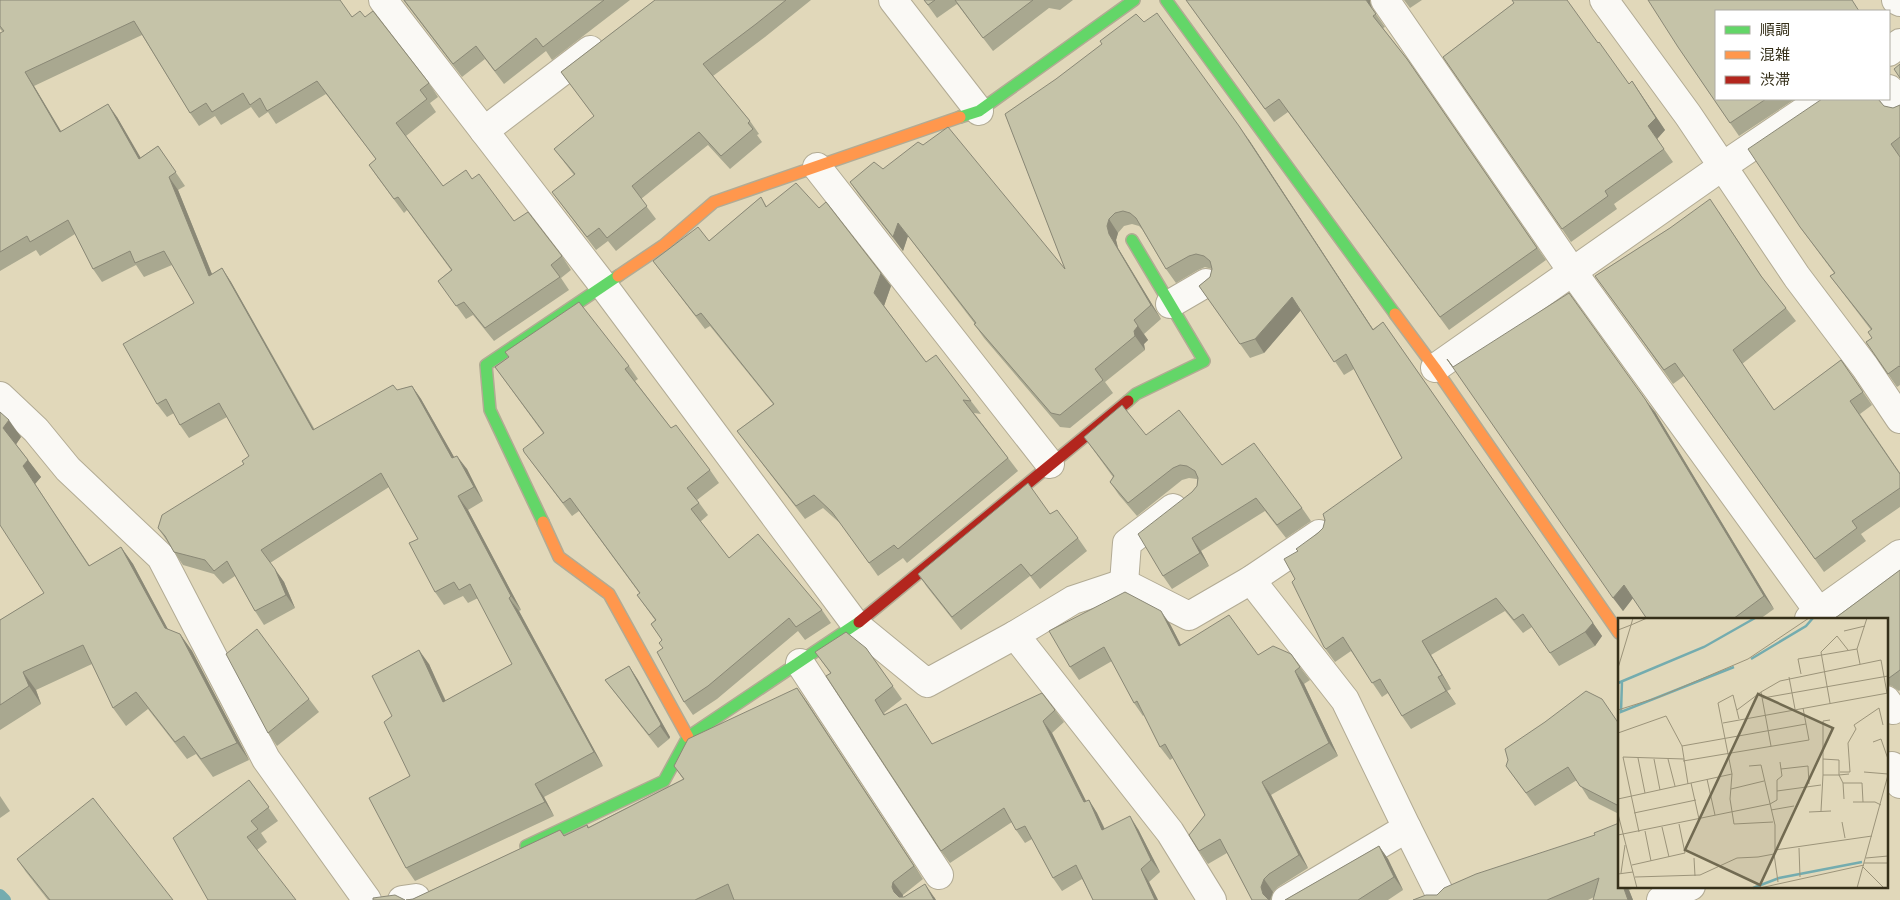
<svg xmlns="http://www.w3.org/2000/svg" width="1900" height="900" font-family="'Work Sans','Noto Sans JP',sans-serif">
  <style>
    .lines { fill: none; stroke-linecap: round; stroke-linejoin: round }
    .stream { stroke: #74acaf; stroke-width: 12 }
    .street-casing { stroke: #b2ab94; stroke-width: 30 }
    .fast-casing { stroke: #b2ab94; stroke-width: 14 }
    .slow-casing { stroke: #b2ab94; stroke-width: 14 }
    .jam-casing { stroke: #b2ab94; stroke-width: 14 }
    .street { stroke: #faf9f5; stroke-width: 28 }
    .fast { stroke: #63d668; stroke-width: 11 }
    .slow { stroke: #ff974d; stroke-width: 11 }
    .jam { stroke: #b3261e; stroke-width: 11 }
    .wall { fill: #a9a890 }
    .shaded-wall { fill: #8a8876 }
    .building { fill: #c5c3a8; stroke: #8a8876 }
    .inset-river { fill: none; stroke: #74acaf; stroke-width: 2.5 }
    .inset-road { fill: none; stroke: #9c947a; stroke-width: 1 }
    .view { fill: #716a51; fill-opacity: 0.15; stroke: #716a51; stroke-width: 2.5 }
    .inset-edge { fill: none; stroke: #352f19; stroke-width: 2.5 }
  </style>
  <rect width="100%" height="100%" fill="#e1d8ba"/>
  <g class="lines">
    <path class="stream" d="M0 895 5 900"/>
    <g class="street-casing">
      <g id="street">
        <path d="M383 0 603 285 856 625 927 683 1015 635"/>
        <path d="M893 0 979 111"/>
        <path d="M1385 0 1572 271 1819 612"/>
        <path d="M1604 0 1688 115 1797 277 1865 367 1900 419"/>
        <path d="M1896 0 1900 2"/>
        <path d="M1889 52 1900 43"/>
        <path d="M1889 89 1900 105"/>
        <path d="M484 131 590 50"/>
        <path d="M817 167 1050 464"/>
        <path d="M1170 304 1206 283"/>
        <path d="M1435 368 1723 166 1822 99"/>
        <path d="M0 396 36 430 68 469 161 557 266 759 367 900"/>
        <path d="M1251 580 1345 700 1407 828 1286 900"/>
        <path d="M1124 583 1127 543 1173 508"/>
        <path d="M1809 619 1900 554"/>
        <path d="M800 663 939 875"/>
        <path d="M1886 700 1893 710"/>
        <path d="M1892 766 1900 784"/>
        <path d="M1407 828 1440 894"/>
        <path d="M402 900 416 898 417 900"/>
        <path d="M1212 900 1170 832 1015 635 1073 600 1124 583 1189 616 1251 580 1319 534"/>
        <path d="M1661 900 1691 886"/>
      </g>
    </g>
    <g class="fast-casing">
      <g id="fast">
        <path d="M1166 0 1395 314"/>
        <path d="M960 117 979 111 1134 0"/>
        <path d="M1128 401 1136 394 1204 361 1132 240"/>
        <path d="M543 522 490 410 486 365 618 276"/>
        <path d="M526 846 664 781 688 737 859 622"/>
      </g>
    </g>
    <g class="slow-casing">
      <g id="slow">
        <path d="M618 276 664 245 714 202 960 117"/>
        <path d="M1395 314 1435 368 1619 633"/>
        <path d="M543 522 559 557 609 594 688 737"/>
      </g>
    </g>
    <g class="jam-casing">
      <path id="jam" d="M859 622 1128 401"/>
    </g>
    <use href="#street" class="street"/>
    <use href="#fast" class="fast"/>
    <use href="#slow" class="slow"/>
    <use href="#jam" class="jam"/>
  </g>
  <g class="wall">
    <path d="M0 0 365 17 429 83 438 97 430 103 436 112 406 136 443 186 472 179 514 221 562 256 571 270 561 278 569 290 494 341 473 315 466 319 438 281 451 270 407 210 404 213 378 178 369 165 376 159 326 94 276 124 268 112 259 118 251 107 221 125 215 116 199 126 190 113 142 35 34 86 61 131 117 117 140 158 158 146 185 186 178 190 212 274 222 268 231 282 315 430 397 390 412 386 421 399 454 457 467 469 483 501 468 510 521 610 519 611 603 766 544 797 554 816 415 881 406 868 410 776 392 716 429 664 446 701 512 664 478 598 468 603 463 596 444 605 435 592 418 539 389 487 270 563 284 582 295 608 264 625 255 611 235 576 223 584 214 574 183 565 174 552 169 544 158 528 244 464 249 456 227 417 189 438 180 425 174 413 167 417 157 404 194 303 172 265 144 277 136 265 102 282 93 269 75 234 40 256 36 250 0 271V33L3 32 0 29Z"/>
    <path d="M403 0H630L552 60 546 51 504 84 485 59 462 77Z"/>
    <path d="M655 0H811L765 37 713 76 750 121 759 134 757 135 762 142 730 169 708 145 641 199 656 219 616 251 608 241 596 250 552 192 574 175 554 149 594 116 561 72Z"/>
    <path d="M924 0H1073L1060 10 1049 8 993 51 957 4 937 18Z"/>
    <path d="M1186 0 1370 2 1372 9 1385 27 1383 28 1407 59 1546 260 1449 330 1288 112 1274 122Z"/>
    <path d="M1404 0H1422L1410 8Z"/>
    <path d="M1514 3 1598 43 1629 84 1632 81 1665 130 1657 139 1673 162 1614 204 1617 209 1571 242 1443 57Z"/>
    <path d="M1678 47 1716 99H1795L1739 136Z"/>
    <path d="M1900 105V385L1897 387 1866 342 1872 338 1871 330 1830 276 1834 273 1800 227 1884 106 1893 108Z"/>
    <path d="M1005 114 1249 140 1373 329 1383 322 1602 636 1595 646 1559 666 1532 627 1523 633 1505 611 1431 655 1451 689 1447 691 1456 704 1411 729 1402 716 1388 693 1382 697 1351 651 1335 662 1324 647 1295 579 1297 551 1402 458 1354 369 1344 375 1301 310 1264 353 1250 358 1199 286 1210 277 1212 269 1205 267 1198 270 1176 283 1166 269 1142 229 1139 226 1132 224 1124 226 1118 233 1116 240 1118 248 1161 319 1144 334 1148 340 1144 344 1145 350 1105 382 1113 393 1070 428 1060 427 984 338 974 324H975L908 236 903 251 859 195 850 182 883 169 1065 269Z"/>
    <path d="M761 197 767 207 819 208 881 273 891 286 884 306 926 362 971 401 981 414 974 413 1018 471 907 563 903 558 878 576 842 525 823 508 805 519 747 444 737 431 773 404 710 326 705 329 653 261 709 241Z"/>
    <path d="M1719 212 1764 280 1786 308 1796 321 1742 364 1774 410 1841 360 1872 405 1860 414 1900 473V507L1861 534 1866 541 1824 572 1684 376 1673 384 1595 276 1670 228Z"/>
    <path d="M505 352 629 366 638 379 635 381 671 428 710 470 719 483 697 500 708 515 700 522 729 558 822 610 831 623 805 640 798 631 717 699 693 715 684 702 663 648 662 640 651 624 655 620 637 595 640 594 579 511 572 516 524 452 543 433 495 367 508 357Z"/>
    <path d="M1453 367 1655 412 1774 609 1760 619H1647L1633 598 1623 611Z"/>
    <path d="M0 412 21 437 16 444 28 460 41 477 35 484 90 566 121 547 133 564 168 630 180 634 192 651 249 760 213 777 196 754 187 759 148 709 126 726 113 708 92 664 36 690 41 704 0 730V620L44 593Z"/>
    <path d="M1146 435 1222 465 1302 508 1311 521 1286 538 1265 511 1201 551 1209 566 1172 589 1163 576 1192 492 1197 486V479L1189 478 1182 480 1137 516 1119 495 1110 482 1113 477 1084 437Z"/>
    <path d="M1050 514 1078 538 1087 551 1040 589 1030 576 961 630 927 587 918 574Z"/>
    <path d="M1900 570V690L1899 691 1892 686 1886 685V619L1838 616Z"/>
    <path d="M1125 592 1170 624 1181 645 1258 655 1300 667 1310 680 1304 684 1338 756 1271 795 1308 868 1278 887 1273 892 1271 900H1252L1227 853 1208 864 1199 851 1205 815 1173 758 1170 760 1160 747 1144 715 1143 716 1134 703 1112 661 1079 680 1070 667Z"/>
    <path d="M866 648 902 699 884 713 885 714 933 744 1055 710 1064 722 1052 733 1086 801 1089 800 1097 813 1105 829H1138L1160 872 1149 882 1158 900H1093L1082 879 1062 891 1053 878 1032 839 1025 843 1016 830 1012 822 950 863 941 851 831 674 815 652Z"/>
    <path d="M629 666 638 680 670 737 669 739 658 748 615 693 605 680Z"/>
    <path d="M797 688 923 879 903 895 902 897H934L936 900H406L413 899 560 830 564 835 587 825 589 827 683 779 674 766Z"/>
    <path d="M309 699 319 712 277 746 268 733Z"/>
    <path d="M1619 724V814L1589 799 1577 780 1535 806 1506 766Z"/>
    <path d="M249 780 278 821 261 833 267 842 257 850 208 900Z"/>
    <path d="M0 796 10 811 0 818Z"/>
    <path d="M1595 835 1619 886H1641L1629 890 1633 900H1593L1594 897 1588 900H1413L1437 895Z"/>
    <path d="M1379 846 1388 859 1403 890 1388 900H1285Z"/>
    <path d="M17 859 173 900H48L26 872Z"/>
  </g>
  <g class="shaded-wall">
    <path d="M1366 0H1370V2L1372 9 1385 27Z"/>
    <path d="M25 72 34 86 69 145 60 132Z"/>
    <path d="M1632 81 1665 130 1657 139 1673 162 1648 126Z"/>
    <path d="M108 104 117 117 149 172 139 159Z"/>
    <path d="M1239 126 1249 140 1382 343 1373 330Z"/>
    <path d="M169 177 178 190 218 289 209 276Z"/>
    <path d="M1109 219 1118 233 1116 240 1118 248 1161 319 1151 305 1109 234 1107 226Z"/>
    <path d="M898 223 908 236 903 251 893 237Z"/>
    <path d="M222 268 231 282 322 444 313 430Z"/>
    <path d="M881 273 891 286 884 306 874 293Z"/>
    <path d="M1292 297 1301 310 1264 353 1255 339Z"/>
    <path d="M1134 320 1148 340 1144 344 1145 350 1135 336 1134 331Z"/>
    <path d="M412 386 421 399 462 471 452 458Z"/>
    <path d="M1645 399 1655 412 1774 609 1764 596Z"/>
    <path d="M9 420 21 437 15 446 3 428Z"/>
    <path d="M457 456 467 469 483 501 474 487Z"/>
    <path d="M28 460 41 477 35 484 101 583 23 466Z"/>
    <path d="M458 496 468 510 521 610 511 596Z"/>
    <path d="M1192 538 1201 551 1209 566 1200 553Z"/>
    <path d="M121 547 133 564 177 646 165 628Z"/>
    <path d="M275 569 284 582 295 608 286 595Z"/>
    <path d="M1624 585 1633 598 1623 611 1613 598Z"/>
    <path d="M509 598 519 611 603 766 594 752Z"/>
    <path d="M1161 611 1170 624 1188 659 1179 646Z"/>
    <path d="M1593 623 1602 636 1595 646 1585 632Z"/>
    <path d="M180 634 192 651 249 760 237 743Z"/>
    <path d="M1422 641 1431 655 1451 689 1442 675Z"/>
    <path d="M419 650 429 664 452 716 443 702Z"/>
    <path d="M629 666 638 680 670 737 669 739 660 726Z"/>
    <path d="M1295 671 1304 684 1338 756 1329 743Z"/>
    <path d="M23 672 36 690 41 704 29 686Z"/>
    <path d="M1438 677 1447 691 1456 704 1446 691Z"/>
    <path d="M797 688 807 702 923 879 914 866Z"/>
    <path d="M1043 721 1052 733 1093 815 1084 802Z"/>
    <path d="M1262 782 1271 795 1308 868 1299 855Z"/>
    <path d="M535 784 544 797 554 816 545 802Z"/>
    <path d="M1089 800 1097 813 1111 843 1102 830Z"/>
    <path d="M1130 816 1138 829 1160 872 1151 860Z"/>
    <path d="M1379 846 1388 859 1403 890 1394 877Z"/>
    <path d="M1141 869 1149 882 1158 900H1155Z"/>
    <path d="M1264 879 1273 892 1270 900H1267L1263 894 1261 887Z"/>
    <path d="M893 882 903 895 902 900 894 892 892 887Z"/>
    <path d="M925 884 934 897 936 900H934Z"/>
    <path d="M1623 886H1626L1629 890 1633 900H1628Z"/>
  </g>
  <g class="building">
    <path d="M0 0H340L352 17 360 11 365 17 373 11 429 83 420 90 427 99 396 123 443 186 466 170 472 179 479 174 514 221 528 212 562 256 551 265 560 277 485 328 464 302 456 306 438 281 452 270 398 197 394 199 369 165 376 159 317 81 267 111 260 98 250 105 243 93 212 112 206 103 190 113 134 21 25 72 60 132 108 104 139 159 158 146 176 172 169 177 209 276 222 268 313 430 393 385 397 390 412 386 452 458 457 456 474 487 458 496 511 596 509 598 594 752 535 784 545 802 406 868 369 798 410 776 384 722 392 716 372 676 419 650 443 702 512 664 470 584 459 590 454 582 435 592 409 543 418 539 381 473 261 550 275 569 286 595 255 611 227 561 214 571 205 560 174 552 165 536 158 528 162 515 244 464 242 461 249 456 219 403 180 425 166 399 157 404 123 344 194 303 164 251 135 263 130 251 93 269 68 220 30 242 27 236 0 252V33L4 31 0 26Z"/>
    <path d="M404 0H604L543 47 536 38 495 71 476 46 453 64Z"/>
    <path d="M655 0H786L756 24 703 64 750 121 748 123 753 129 721 156 699 132 632 186 647 206 607 238 599 228 587 237 552 192 575 174 554 149 594 116 561 72Z"/>
    <path d="M924 0H935L928 5Z"/>
    <path d="M955 0H1033L983 38Z"/>
    <path d="M1186 0H1366L1376 14 1373 16 1407 59 1537 248 1440 317 1279 99 1265 109Z"/>
    <path d="M1512 0H1567L1598 43 1599 42 1629 84 1632 81 1656 118 1648 126 1664 149 1605 191 1608 196 1562 229 1443 57 1514 3Z"/>
    <path d="M1648 0H1852L1859 11H1716V99H1766L1730 123 1678 47Z"/>
    <path d="M1157 13 1239 126 1373 330 1383 322 1593 623 1585 632 1550 653 1523 614 1514 620 1496 598 1422 641 1442 675 1438 677 1446 691 1402 716 1380 679 1372 683 1343 637 1326 649 1324 647 1292 582 1295 579 1284 559 1298 551 1296 549 1318 533 1323 528 1325 520 1323 514 1402 458 1346 354 1334 362 1292 297 1255 339 1240 344 1199 286 1210 277 1212 269 1210 261 1204 256 1196 254 1189 256 1166 269 1136 218 1130 213 1123 211 1115 213 1109 219 1107 226 1109 234 1151 305 1134 320 1138 326 1134 331 1135 336 1095 369 1103 380 1060 415 1051 413 974 324 976 323 898 223 893 237 850 182 874 162 883 169 918 142 923 145 948 127 1065 269 1005 114 1056 79 1102 44 1100 41 1136 14 1144 22Z"/>
    <path d="M1900 64V78L1894 69Z"/>
    <path d="M1822 99H1878L1884 106 1893 108 1900 105V137L1891 144 1900 157V367L1899 366 1888 374 1866 342 1872 338 1868 332 1872 329 1830 276 1835 273 1800 227 1748 149Z"/>
    <path d="M796 183 819 208 826 202 881 273 874 293 926 362 936 355 971 401 963 400 1008 458 898 549 894 545 869 563 832 512 814 495 796 506 737 431 774 404 701 313 696 316 653 261 698 227 709 241 761 197 766 207Z"/>
    <path d="M1710 199 1761 276 1786 308 1733 350 1774 410 1841 360 1863 392 1850 401 1900 474V488L1852 521 1857 528 1815 559 1675 363 1664 370 1595 276 1670 228Z"/>
    <path d="M1569 293 1645 399 1764 596 1733 619H1647L1624 585 1613 598 1447 359 1453 367Z"/>
    <path d="M579 302 629 366 625 369 671 428 676 425 710 470 687 488 699 503 691 509 729 558 758 534 822 610 796 627 789 618 708 686 684 702 657 652 663 648 659 643 662 640 651 624 656 620 637 595 640 593 570 498 563 503 524 452 523 449 544 433 495 367 509 357 505 352Z"/>
    <path d="M1122 405 1146 435 1179 410 1222 465 1254 443 1302 508 1277 525 1256 498 1192 538 1200 553 1163 576 1138 534 1192 492 1197 486 1198 478 1195 471 1187 466 1180 465 1173 468 1128 503 1110 482 1114 476 1084 437Z"/>
    <path d="M0 412 9 420 3 428 28 460 23 466 89 566 121 547 165 628 180 634 237 743 201 759 184 736 175 742 136 692 113 708 83 645 23 672 29 686 0 705V620L44 593 0 525Z"/>
    <path d="M1028 483 1050 514 1057 510 1078 538 1031 576 1021 564 952 617 918 574Z"/>
    <path d="M1900 570V670L1889 678 1886 675V619H1833L1838 616Z"/>
    <path d="M1125 592 1161 611 1179 646 1229 615 1258 655 1273 646 1291 654 1300 667 1295 671 1329 743 1262 782 1299 855 1269 874 1264 879 1261 887 1263 894 1269 900H1252L1220 839 1199 851 1189 835 1205 815 1165 744 1160 747 1137 701 1134 703 1104 647 1070 667 1049 631Z"/>
    <path d="M257 629 309 699 268 733 226 654Z"/>
    <path d="M846 632 866 648 893 686 875 700 884 715 906 704 932 744 1042 693 1055 710 1043 721 1084 802 1089 800 1102 830 1130 816 1151 860 1141 869 1155 900H1093L1076 865 1053 878 1025 826 1016 830 1004 808 941 851 826 676 831 673 815 652Z"/>
    <path d="M629 666 661 724 660 726 649 735 605 680Z"/>
    <path d="M797 688 914 866 893 882 892 887 894 892 899 897H904L925 884 934 900H734L728 884 695 900H406L413 899 560 830 564 836 587 825 588 828 684 779 674 766 688 739Z"/>
    <path d="M1586 691 1602 699 1619 724V806L1580 786 1568 767 1526 793 1506 766 1508 760 1505 749 1545 722Z"/>
    <path d="M249 780 269 807 251 821 258 829 247 837 296 900H208L173 838Z"/>
    <path d="M93 798 173 900H50L17 859Z"/>
    <path d="M1619 823V886H1623L1628 900H1593L1599 878 1547 900H1413L1426 895H1437L1444 888 1476 874 1595 835 1594 833Z"/>
    <path d="M1379 846 1394 877 1358 900H1285Z"/>
    <path d="M395 895 405 900H373V898Z"/>
  </g>
  <g transform="translate(1618 618)">
    <rect width="270" height="270" fill="#e1d8ba"/>
    <path class="inset-river" d="M133 41 188 8 195 0M4 63 3 94 116 49M0 65 86 29 137 0M135 270 161 260 244 244"/>
    <path class="inset-road" d="M0 12 13 7 15 0M226 13 247 8M242 46 239 31 249 0M0 50 13 7 29 0M183 56 180 41 239 31M171 59 177 91M145 80 270 58M212 85 203 34 219 18 230 32M0 92 41 79 130 41 191 0M119 92 143 74M121 101 115 77 100 85 114 156 112 181 116 206 155 204M212 102 205 103V157H221L225 165H244L245 184M105 105 270 75M0 115 48 98 64 128 70 166M255 124 263 121 270 141M64 128 188 106M153 128 143 74 162 63 263 42 269 75M20 140 27 175M36 141 42 172M50 141 57 168M205 141 221 142V157L231 156M65 143 191 122 185 90M162 144 164 158 159 162V173L203 167M131 148 143 147 157 207V232M163 151 190 148 191 166M222 154H232L230 125 238 111 236 107 261 90 265 107M246 154 270 156M89 161 97 197M73 165 81 201M225 165 226 181M113 171 146 163M0 181 114 156M235 184H257L263 187M153 192 176 188M203 193 205 157M191 194 213 193M16 195 78 182M0 196 19 270M224 204 227 220M44 209 51 239M27 213 33 243M21 214 5 139 66 141M0 217 152 186 159 182V173M181 230 182 259M156 236 160 264M76 240 77 258M248 240 270 238M246 245H270M14 247 67 235 61 206M245 249 266 270M3 255 7 227M0 256 15 254M17 259 82 257 119 240 140 239 156 236 157 232 254 218M142 270 246 247M239 270 270 157"/>
    <path class="view" d="M140 76 215 110 142 267 67 232Z"/>
    <rect width="270" height="270" class="inset-edge"/>
  </g>
  <rect x="1715" y="10" width="175" height="90" fill="#ffffff" stroke="#aeaca3"/>
  <rect x="1725" y="26" width="25" height="8" fill="#63d668" stroke="#aeaca3"/>
  <text x="1760" y="35" font-size="15" fill="#352f19">順調</text>
  <rect x="1725" y="51" width="25" height="8" fill="#ff974d" stroke="#aeaca3"/>
  <text x="1760" y="60" font-size="15" fill="#352f19">混雑</text>
  <rect x="1725" y="76" width="25" height="8" fill="#b3261e" stroke="#aeaca3"/>
  <text x="1760" y="85" font-size="15" fill="#352f19">渋滞</text>
</svg>
